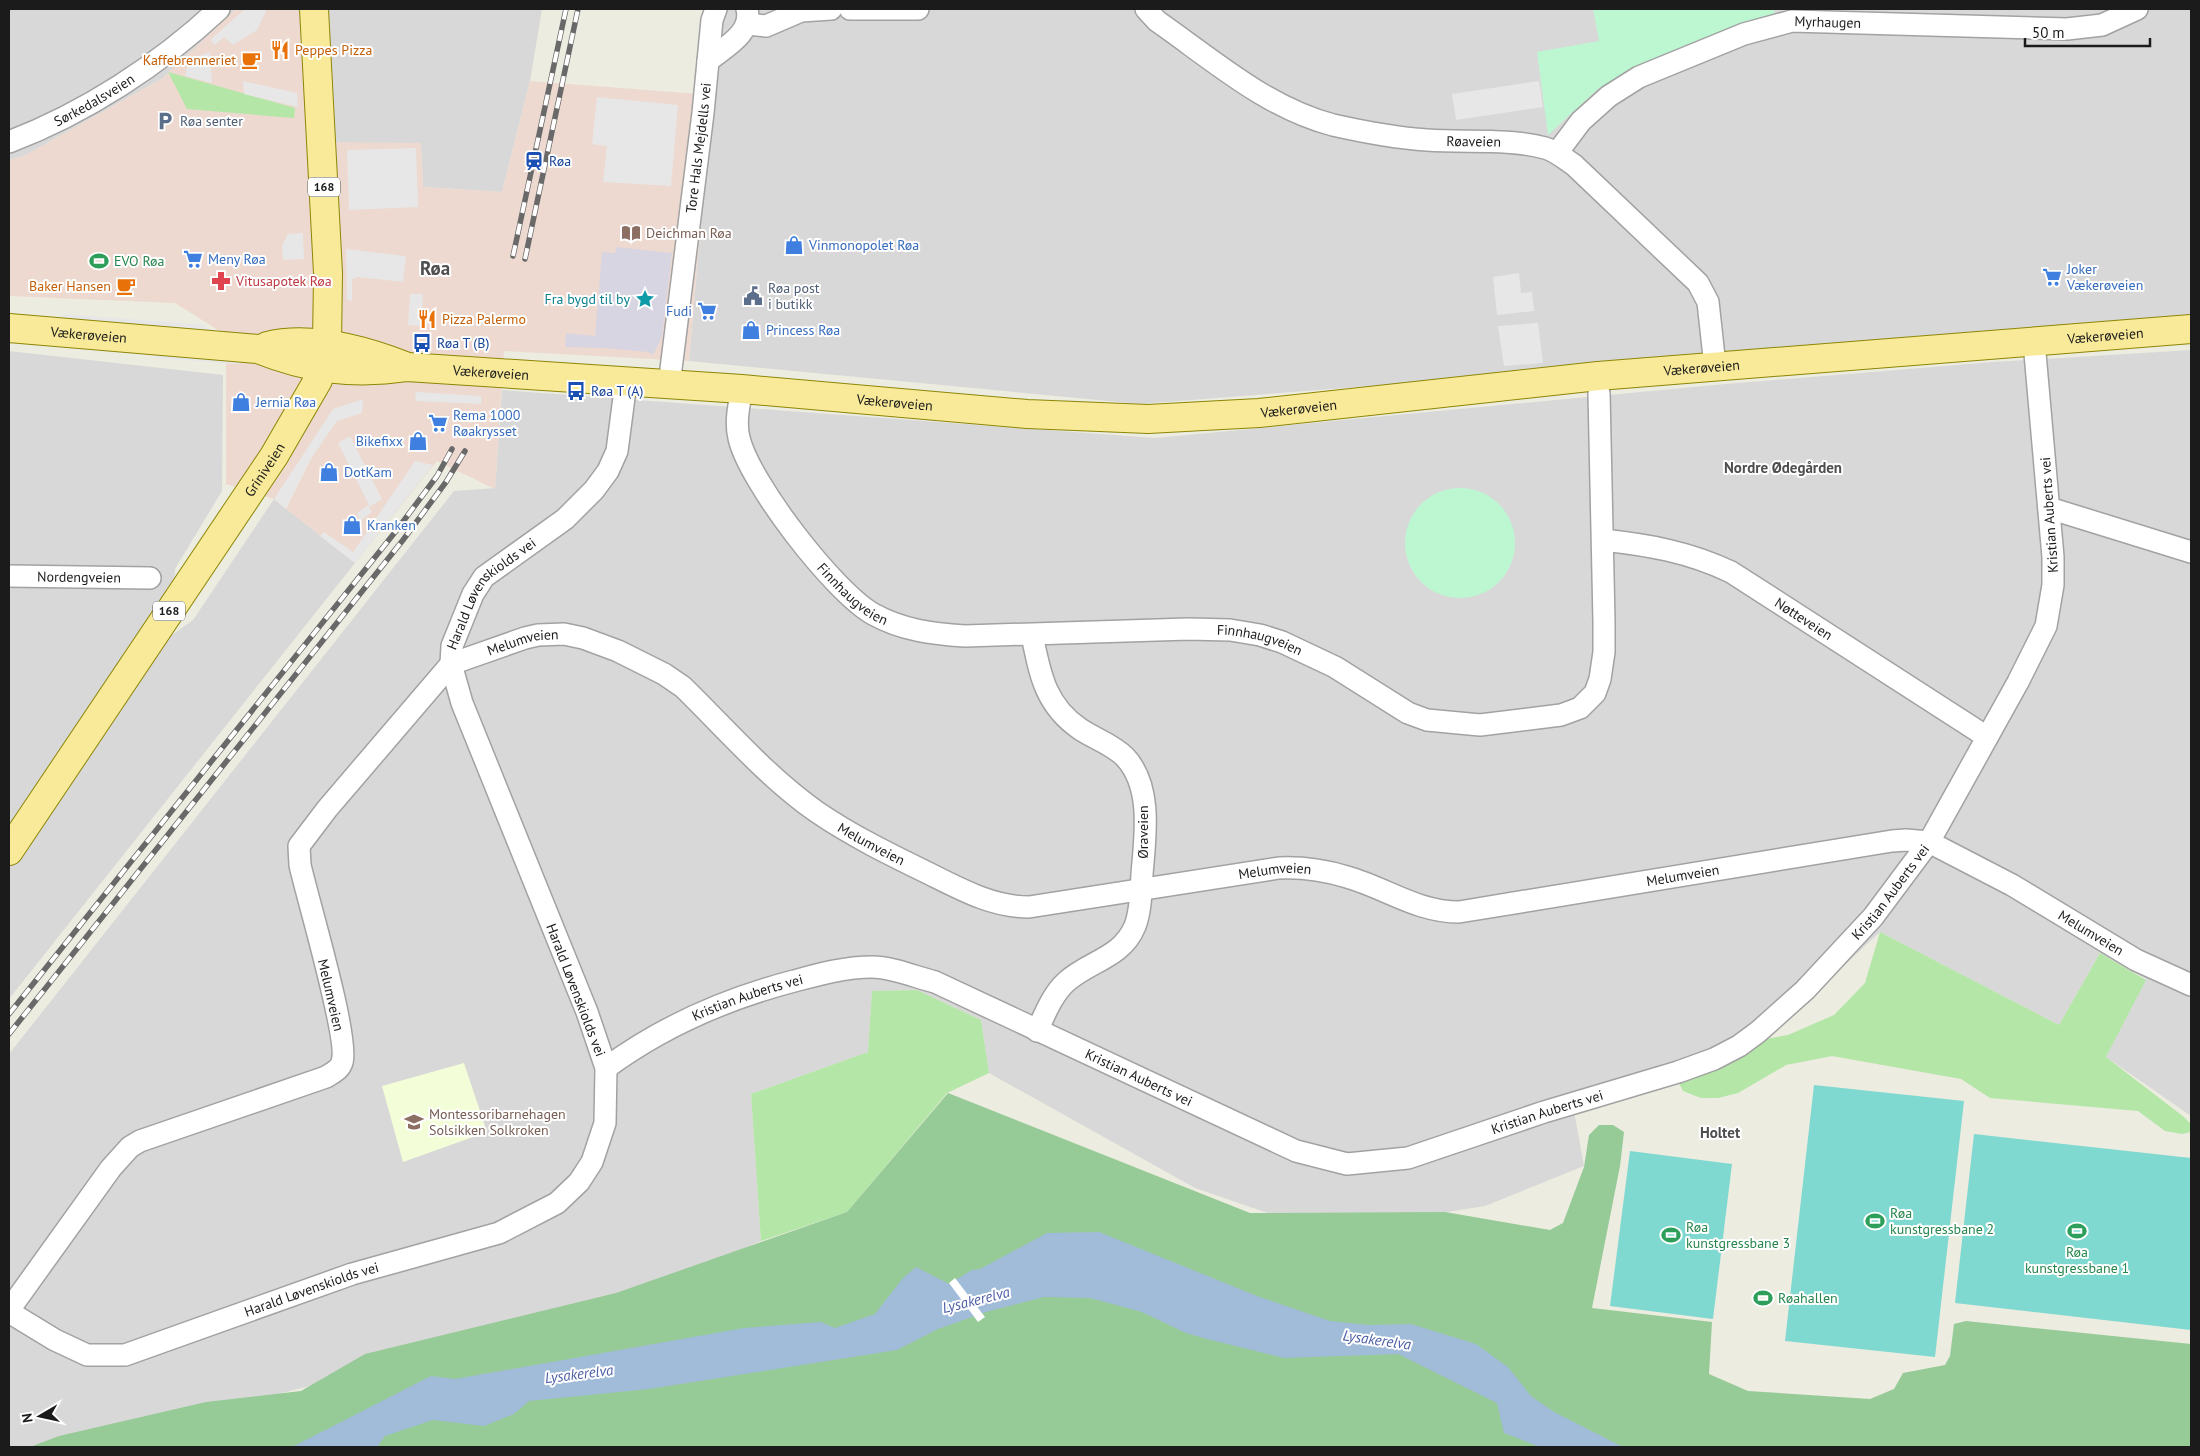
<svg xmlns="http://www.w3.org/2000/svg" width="2200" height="1456" font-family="'PT Sans',sans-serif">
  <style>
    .residential { fill: #d9d8d8 }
    .commercial { fill: #edd9cf }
    .education { fill: #f3fed8 }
    .grass { fill: #b3e6a7 }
    .forest { fill: #96ca96 }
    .park { fill: #bdf7d2 }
    .pitch { fill: #80d9d1 }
    .parking { fill: #e7e7e7 }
    .plaza { fill: #d8d5e2 }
    .water { fill: #a1bcd9 }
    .pier { fill: #fff }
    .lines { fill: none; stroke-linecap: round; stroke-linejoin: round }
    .minor-casing { stroke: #a2a2a2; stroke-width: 24 }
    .major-casing { stroke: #8c8605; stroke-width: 30 }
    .minor { stroke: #fff; stroke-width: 21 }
    .major { stroke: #f8ea99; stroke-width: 28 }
    .rail-casing { stroke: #696969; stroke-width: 5.5 }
    .rail { stroke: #fff; stroke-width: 4; stroke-dasharray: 11; stroke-linecap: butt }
    .labels { text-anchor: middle; stroke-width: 4; stroke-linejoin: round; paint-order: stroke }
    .shield { fill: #fff; stroke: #5f5f5f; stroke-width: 1 }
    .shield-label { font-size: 12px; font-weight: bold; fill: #1b1b1b }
    .street-label { font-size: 14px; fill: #1b1b1b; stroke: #fff }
    .food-label { font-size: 14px; fill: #c56008; stroke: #fff; text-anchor: start }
    .service-label { font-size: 14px; fill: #4e5e75; stroke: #fff; text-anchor: start }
    .transit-label { font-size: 14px; fill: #164399; stroke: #fff; text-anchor: start }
    .education-label { font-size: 14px; fill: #785e54; stroke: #fff; text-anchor: start }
    .shop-label { font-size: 14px; fill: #366cbe; stroke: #fff; text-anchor: start }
    .leisure-label { font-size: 14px; fill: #27864d; stroke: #fff; text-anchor: start }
    .health-label { font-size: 14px; fill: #be3a42; stroke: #fff; text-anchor: start }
    .culture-label { font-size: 14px; fill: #0d838f; stroke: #fff; text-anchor: end }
    .neighbourhood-label { font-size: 15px; font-weight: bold; fill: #4e4e4e; stroke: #fff }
    .water-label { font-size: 15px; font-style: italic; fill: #4c5fa6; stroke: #fff }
    .district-label { font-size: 19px; font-weight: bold; fill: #4e4e4e; stroke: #fff }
  </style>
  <rect width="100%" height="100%" fill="#ecece0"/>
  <g class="residential">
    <path d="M9 9H236L163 78 24 156 9 160Z"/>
    <path d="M305 9H542L530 81 502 192 423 187 421 144 310 142Z"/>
    <path d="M724 9H2191V322L1140 404 689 361 712 95Z"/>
    <path d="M2191 350V1116L2106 1057 2146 979 2100 953 2059 1025 1880 932 1803 1004 1749 1033 1706 1050 1571 1095 1584 1166 1485 1206 1323 1232 1195 1188 989 1073 981 1020 917 990 872 991 868 1052 751 1094 761 1241 581 1318 119 1434 38 1447H9V1054L454 491 495 488 502 390 1155 438 1725 384 1993 362Z"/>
    <path d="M9 351 223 375 222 491 175 569 172 635 193 620 274 499 355 563 9 999Z"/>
  </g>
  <path class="commercial" d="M236 9H305L310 142 421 143 423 187 502 192 530 81 712 95 689 361 504 351 495 489 437 461 355 563 274 499 226 484V335L175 303 9 296V160L24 156 163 78Z"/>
  <path class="education" d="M464 1063 487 1132 403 1162 382 1086Z"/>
  <g class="grass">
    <path d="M168 72 295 108 294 118 187 109Z"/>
    <path d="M1880 932 2059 1025 2100 953 2146 980 2106 1057 2184 1117 2191 1124V1132L2182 1134 2165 1131 2138 1111 1990 1098 1961 1079 1832 1056 1786 1065 1738 1093 1718 1098H1701L1683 1091 1679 1083 1766 1039 1788 1035 1834 1015 1865 983Z"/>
    <path d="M917 990 981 1020 989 1073 947 1093 847 1212 761 1241 751 1094 868 1052 872 991Z"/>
  </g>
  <path class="forest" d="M948 1093 1250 1213 1445 1212 1550 1230 1563 1223 1584 1167 1589 1135 1599 1125H1613L1624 1132 1620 1166 1592 1308 1712 1322 1709 1374 1748 1391 1870 1399 1894 1389 1903 1373 1945 1365 1950 1356 1954 1324 1966 1321 2191 1344V1447H30L59 1436 206 1402 301 1391 365 1354 616 1293 847 1212Z"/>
  <g class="park">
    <path d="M1593 9H1774L1775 18 1737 27 1638 66 1599 88 1548 135 1537 52 1599 41Z"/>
    <circle cx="1460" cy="543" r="55"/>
  </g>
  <g class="pitch">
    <path d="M1814 1085 1964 1101 1935 1357 1785 1341Z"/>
    <path d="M1974 1134 2191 1158V1330L1955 1303Z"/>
    <path d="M1630 1151 1732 1164 1713 1319 1610 1306Z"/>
  </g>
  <g class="parking">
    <path d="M245 9H267L257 30 233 45 224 37 215 45 210 40Z"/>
    <path d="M210 52 212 83 185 76 189 60Z"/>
    <path d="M243 81 297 93 298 107 244 94Z"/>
    <path d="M1539 81 1543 107 1456 120 1452 94Z"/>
    <path d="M597 97 678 105 671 186 603 182 607 146 592 144Z"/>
    <path d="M416 148 418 207 349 210 347 150Z"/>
    <path d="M303 233 304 259 283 260 282 246 288 234Z"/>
    <path d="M346 249 406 256 403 282 358 277 352 279V301L347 300Z"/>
    <path d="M1519 273 1521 293 1532 292 1534 311 1497 315 1493 277Z"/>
    <path d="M410 294H423L421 326 408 325Z"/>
    <path d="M65 314 204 325 212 332 59 319Z"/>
    <path d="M1538 323 1543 363 1504 366 1498 326Z"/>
    <path d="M151 351 247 359 238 364 157 358Z"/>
    <path d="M416 392 481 396V404L415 401Z"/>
    <path d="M363 399 362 413 337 421 312 457 286 509 274 499 333 409Z"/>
    <path d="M350 436 382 499 369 507 372 512 360 521 357 513 369 505 338 443Z"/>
    <path d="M415 461 433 465 355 563 320 536 324 532 353 552Z"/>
  </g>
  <path class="plaza" d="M616 247 672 253 662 337 653 355 648 352 604 348 565 347 566 333 595 336 602 252 615 253Z"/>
  <path class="water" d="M1099 1232 1257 1296 1330 1321 1369 1325 1411 1324 1476 1344 1508 1367 1531 1396 1554 1412 1623 1447H1540L1504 1433 1497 1403 1398 1354 1284 1358 1207 1339 1186 1333 1142 1312 1090 1298 1044 1297 986 1312 938 1329 897 1350 649 1389 529 1401 514 1414 484 1426 433 1420 385 1436 377 1447H292L431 1376 455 1379 744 1328 821 1322 835 1328 875 1314 903 1278 916 1267 949 1284 972 1270 980 1269 1047 1233Z"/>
  <path class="pier" d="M955 1278 985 1317 978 1322 949 1283Z"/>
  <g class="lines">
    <g class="minor-casing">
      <g id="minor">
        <path d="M850 9H918"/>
        <path id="s1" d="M1146 9 1157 21C1213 60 1267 108 1333 125 1364 132 1396 138 1427 140 1465 143 1508 138 1545 148 1556 151 1565 159 1574 165L1698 283 1708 302 1715 366"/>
        <path d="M747 24 766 26 801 11 831 9"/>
        <path d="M708 61C725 47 753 33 747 9"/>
        <path id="s2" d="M9 142C85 113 159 65 219 9"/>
        <path id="s3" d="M1557 153 1581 121 1609 96 1639 77 1744 34 1792 21 2067 29 2102 25 2137 9"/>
        <path id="s4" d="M669 385 703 113 712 20 716 9"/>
        <path id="s5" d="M742 389C739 405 735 422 739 438 749 482 834 592 873 614 902 630 932 634 965 636L1188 629 1230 630 1260 635 1282 642 1335 667 1408 713 1427 720 1480 725 1561 715 1580 708 1595 693 1600 679 1604 652V621L1599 393"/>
        <path d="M2049 508 2191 552"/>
        <path id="s6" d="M1603 540C1649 545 1689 552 1731 572L1987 737"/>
        <path id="s7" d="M9 576 150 578"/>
        <path d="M1032 635C1040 674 1045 705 1080 729 1095 739 1112 744 1125 757 1153 787 1145 837 1142 874 1141 890 1141 911 1135 926 1122 958 1089 961 1066 982 1052 995 1045 1014 1037 1031"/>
        <path id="s8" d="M606 1068C663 1026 725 999 794 981 820 974 845 967 872 967 892 967 915 977 935 982L1296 1151 1347 1164 1408 1158 1544 1112 1678 1072 1714 1059 1739 1046 1758 1032 1805 990 1873 917 1929 842 2018 682 2046 626 2053 585V557L2034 342"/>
        <path id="s9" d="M9 1310 111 1168 130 1147 140 1141 326 1077C332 1073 340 1070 342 1062 350 1040 307 897 300 865L299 846 327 809 451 664 525 638 538 635 564 634 583 638 618 651 664 674 683 687C726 729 767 777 817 812 852 836 891 855 930 874 962 890 993 907 1029 907L1279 868C1302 867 1324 870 1347 877 1386 888 1417 912 1459 912L1892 841 1906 840 1929 842 2012 885 2136 960 2191 985"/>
        <path id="s10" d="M9 1312 55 1340 87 1355H125L352 1274 499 1233 557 1203 579 1182 592 1162 605 1123 606 1068 587 1012 462 703 451 664 452 646 473 594 484 577 565 519 594 490 608 471 617 451 626 382"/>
      </g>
    </g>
    <g class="major-casing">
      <g id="major">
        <path id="s11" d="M9 328 258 349C307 369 354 375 407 367L742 389 1027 414 1148 419 1259 413 1598 376 2191 329"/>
        <path d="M267 346C312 335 364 350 405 366"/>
        <path id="s12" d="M9 851 274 456 318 380 327 345 328 273 314 9"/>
      </g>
    </g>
    <use href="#minor" class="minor"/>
    <use href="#major" class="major"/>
    <g class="rail-casing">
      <g id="rail">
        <path d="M513 256 566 9"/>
        <path d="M525 259 578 9"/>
        <path d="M9 1014 396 531 437 476 452 449"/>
        <path d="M9 1034 403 540 446 482 465 451"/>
      </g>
    </g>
    <use href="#rail" class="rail"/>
  </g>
  <defs>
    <g id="restaurant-bare" transform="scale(1.5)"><path d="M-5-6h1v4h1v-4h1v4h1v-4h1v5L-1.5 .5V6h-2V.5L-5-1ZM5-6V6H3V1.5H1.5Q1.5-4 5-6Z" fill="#e8710a" stroke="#fff" stroke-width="2.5" paint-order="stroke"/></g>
    <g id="cafe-bare" transform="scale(1.5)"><path d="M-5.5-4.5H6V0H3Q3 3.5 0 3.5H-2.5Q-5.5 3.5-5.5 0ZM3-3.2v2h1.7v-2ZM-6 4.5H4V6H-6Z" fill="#e8710a" stroke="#fff" stroke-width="2.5" paint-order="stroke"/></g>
    <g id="parking-bare" transform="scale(1.5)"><path d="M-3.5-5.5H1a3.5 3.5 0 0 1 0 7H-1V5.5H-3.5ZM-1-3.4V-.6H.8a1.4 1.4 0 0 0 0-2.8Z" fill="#5c6f8a" stroke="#fff" stroke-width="2.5" paint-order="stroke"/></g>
    <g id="station-bare" transform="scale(1.5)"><path d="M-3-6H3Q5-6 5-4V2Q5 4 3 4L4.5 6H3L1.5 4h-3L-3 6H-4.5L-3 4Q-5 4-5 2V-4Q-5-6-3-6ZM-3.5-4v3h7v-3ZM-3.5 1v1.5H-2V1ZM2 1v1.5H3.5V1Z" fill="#1a4fb4" stroke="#fff" stroke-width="2.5" paint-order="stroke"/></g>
    <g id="library-bare" transform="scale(1.5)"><path d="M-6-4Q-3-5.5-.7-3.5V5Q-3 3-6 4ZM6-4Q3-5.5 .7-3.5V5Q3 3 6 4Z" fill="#8d6e63" stroke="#fff" stroke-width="2.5" paint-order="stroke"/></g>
    <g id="shop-bare" transform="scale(1.5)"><path d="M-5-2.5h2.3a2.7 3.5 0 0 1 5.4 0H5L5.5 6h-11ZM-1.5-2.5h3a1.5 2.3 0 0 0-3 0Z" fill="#3f7fe0" stroke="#fff" stroke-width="2.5" paint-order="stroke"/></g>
    <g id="supermarket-bare" transform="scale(1.5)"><path d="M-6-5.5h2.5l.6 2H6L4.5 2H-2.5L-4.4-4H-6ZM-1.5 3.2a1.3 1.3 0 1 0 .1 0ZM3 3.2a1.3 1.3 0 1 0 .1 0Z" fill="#3f7fe0" stroke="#fff" stroke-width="2.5" paint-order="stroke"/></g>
    <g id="stadium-bare" transform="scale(1.5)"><path d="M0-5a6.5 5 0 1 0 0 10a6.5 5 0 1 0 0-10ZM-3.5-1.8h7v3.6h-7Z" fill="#2e9e5b" stroke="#fff" stroke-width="2.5" paint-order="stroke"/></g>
    <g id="pharmacy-bare" transform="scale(1.5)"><path d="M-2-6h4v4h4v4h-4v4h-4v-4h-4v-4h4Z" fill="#e0444e" stroke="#fff" stroke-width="2.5" paint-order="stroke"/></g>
    <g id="civic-bare" transform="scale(1.5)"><path d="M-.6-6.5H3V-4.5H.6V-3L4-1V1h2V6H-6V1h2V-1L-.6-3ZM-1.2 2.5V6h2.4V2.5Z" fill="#5c6f8a" stroke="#fff" stroke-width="2.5" paint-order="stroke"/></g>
    <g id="sight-bare" transform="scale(1.5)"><path d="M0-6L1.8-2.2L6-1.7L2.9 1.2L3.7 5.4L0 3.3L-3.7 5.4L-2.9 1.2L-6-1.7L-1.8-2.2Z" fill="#0f9aa8" stroke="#fff" stroke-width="2.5" paint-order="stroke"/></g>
    <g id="bus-bare" transform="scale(1.5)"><path d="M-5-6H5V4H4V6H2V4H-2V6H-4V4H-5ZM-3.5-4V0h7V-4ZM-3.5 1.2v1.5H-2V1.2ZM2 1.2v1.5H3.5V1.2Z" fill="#1a4fb4" stroke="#fff" stroke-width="2.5" paint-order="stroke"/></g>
    <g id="school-bare" transform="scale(1.5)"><path d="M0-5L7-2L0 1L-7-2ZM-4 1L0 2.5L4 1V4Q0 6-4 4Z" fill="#8d6e63" stroke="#fff" stroke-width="2.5" paint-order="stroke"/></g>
  </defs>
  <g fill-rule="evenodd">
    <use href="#restaurant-bare" x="280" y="50"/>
    <use href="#cafe-bare" x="251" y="60"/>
    <use href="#parking-bare" x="165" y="121"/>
    <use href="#station-bare" x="534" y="161"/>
    <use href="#library-bare" x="631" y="233"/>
    <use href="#shop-bare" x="794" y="245"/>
    <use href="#supermarket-bare" x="193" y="259"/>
    <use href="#stadium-bare" x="99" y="261"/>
    <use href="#supermarket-bare" x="2052" y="277"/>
    <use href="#pharmacy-bare" x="221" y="281"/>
    <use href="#cafe-bare" x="126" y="286"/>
    <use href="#civic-bare" x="753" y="296"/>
    <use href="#sight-bare" x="645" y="299"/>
    <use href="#supermarket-bare" x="707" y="311"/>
    <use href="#restaurant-bare" x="427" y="319"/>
    <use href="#shop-bare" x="751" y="330"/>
    <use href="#bus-bare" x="422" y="343"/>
    <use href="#bus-bare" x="576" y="391"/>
    <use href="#shop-bare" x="241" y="402"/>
    <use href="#supermarket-bare" x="438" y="423"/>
    <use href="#shop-bare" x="418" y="441"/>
    <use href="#shop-bare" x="329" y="472"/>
    <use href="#shop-bare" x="352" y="525"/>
    <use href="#school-bare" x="414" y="1122"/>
    <use href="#stadium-bare" x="1875" y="1221"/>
    <use href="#stadium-bare" x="2077" y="1231"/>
    <use href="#stadium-bare" x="1671" y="1235"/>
    <use href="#stadium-bare" x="1763" y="1298"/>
  </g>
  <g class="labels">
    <g class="shield">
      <rect x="308" y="177.5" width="32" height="19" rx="4"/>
      <rect x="153" y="601.5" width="32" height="19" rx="4"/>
    </g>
    <g class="shield-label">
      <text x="324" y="191">168</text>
      <text x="169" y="615">168</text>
    </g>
    <g class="street-label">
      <text dy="5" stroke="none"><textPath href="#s3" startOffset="312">Myrhaugen</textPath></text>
      <text dy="5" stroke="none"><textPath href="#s2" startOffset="95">Sørkedalsveien</textPath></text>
      <text dy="5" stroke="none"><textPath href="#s1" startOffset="364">Røaveien</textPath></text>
      <text dy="5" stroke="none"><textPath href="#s4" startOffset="239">Tore Hals Mejdells vei</textPath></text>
      <text dy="5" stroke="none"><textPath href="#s11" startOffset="80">Vækerøveien</textPath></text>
      <text dy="5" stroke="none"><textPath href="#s11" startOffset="2106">Vækerøveien</textPath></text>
      <text dy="5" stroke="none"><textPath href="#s11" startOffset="1701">Vækerøveien</textPath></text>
      <text dy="5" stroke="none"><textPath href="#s11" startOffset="486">Vækerøveien</textPath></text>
      <text dy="5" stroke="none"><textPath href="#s11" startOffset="891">Vækerøveien</textPath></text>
      <text dy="5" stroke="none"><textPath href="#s11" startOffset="1296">Vækerøveien</textPath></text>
      <text dy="5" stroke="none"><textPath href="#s12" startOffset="459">Griniveien</textPath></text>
      <text transform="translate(2049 515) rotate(-94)" y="5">Kristian Auberts vei</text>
      <text dy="5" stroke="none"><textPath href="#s7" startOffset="70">Nordengveien</textPath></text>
      <text dy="5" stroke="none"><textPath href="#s5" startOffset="245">Finnhaugveien</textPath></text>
      <text dy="5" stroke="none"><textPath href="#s10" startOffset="1255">Harald Løvenskiolds vei</textPath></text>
      <text dy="5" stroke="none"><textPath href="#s6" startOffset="219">Nøtteveien</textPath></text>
      <text dy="5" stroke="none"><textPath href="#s5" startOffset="665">Finnhaugveien</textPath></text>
      <text dy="5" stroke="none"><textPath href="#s9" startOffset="968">Melumveien</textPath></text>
      <text transform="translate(1143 832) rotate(-90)" y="5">Øraveien</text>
      <text dy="5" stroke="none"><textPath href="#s9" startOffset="1388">Melumveien</textPath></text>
      <text dy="5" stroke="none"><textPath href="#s9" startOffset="1808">Melumveien</textPath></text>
      <text dy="5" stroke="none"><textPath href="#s9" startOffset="2226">Melumveien</textPath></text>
      <text dy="5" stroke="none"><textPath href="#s8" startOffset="1432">Kristian Auberts vei</textPath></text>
      <text dy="5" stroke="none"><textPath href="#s9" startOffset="2661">Melumveien</textPath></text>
      <text transform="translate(576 990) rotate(69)" y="5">Harald Løvenskiolds vei</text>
      <text transform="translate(331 995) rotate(77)" y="5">Melumveien</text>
      <text dy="5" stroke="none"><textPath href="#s8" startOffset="159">Kristian Auberts vei</textPath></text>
      <text dy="5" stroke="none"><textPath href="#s8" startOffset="578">Kristian Auberts vei</textPath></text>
      <text dy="5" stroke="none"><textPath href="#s8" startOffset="1012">Kristian Auberts vei</textPath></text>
      <text dy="5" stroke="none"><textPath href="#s10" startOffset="325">Harald Løvenskiolds vei</textPath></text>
    </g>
    <g class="food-label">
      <text x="295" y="55">Peppes Pizza</text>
      <text x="236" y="65" text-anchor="end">Kaffebrenneriet</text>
      <text x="111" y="291" text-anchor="end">Baker Hansen</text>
      <text x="442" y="324">Pizza Palermo</text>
    </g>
    <g class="service-label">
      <text x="180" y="126">Røa senter</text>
      <text x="768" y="293">Røa post<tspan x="768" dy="16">i butikk</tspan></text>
    </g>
    <g class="transit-label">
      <text x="549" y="166">Røa</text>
      <text x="437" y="348">Røa T (B)</text>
      <text x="591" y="396">Røa T (A)</text>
    </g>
    <g class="education-label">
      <text x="646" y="238">Deichman Røa</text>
      <text x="429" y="1119">Montessoribarnehagen<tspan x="429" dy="16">Solsikken Solkroken</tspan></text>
    </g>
    <g class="shop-label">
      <text x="809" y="250">Vinmonopolet Røa</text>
      <text x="208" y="264">Meny Røa</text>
      <text x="2067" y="274">Joker<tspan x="2067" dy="16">Vækerøveien</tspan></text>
      <text x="692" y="316" text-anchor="end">Fudi</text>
      <text x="766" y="335">Princess Røa</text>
      <text x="256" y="407">Jernia Røa</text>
      <text x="453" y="420">Rema 1000<tspan x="453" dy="16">Røakrysset</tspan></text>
      <text x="403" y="446" text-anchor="end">Bikefixx</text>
      <text x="344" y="477">DotKam</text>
      <text x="367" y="530">Kranken</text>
    </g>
    <g class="leisure-label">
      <text x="114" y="266">EVO Røa</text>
      <text x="1890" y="1218">Røa<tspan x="1890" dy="16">kunstgressbane 2</tspan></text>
      <text x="1686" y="1232">Røa<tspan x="1686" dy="16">kunstgressbane 3</tspan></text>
      <text x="2077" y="1257" text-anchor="middle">Røa<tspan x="2077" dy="16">kunstgressbane 1</tspan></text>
      <text x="1778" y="1303">Røahallen</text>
    </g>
    <g class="health-label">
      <text x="236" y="286">Vitusapotek Røa</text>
    </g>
    <g class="culture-label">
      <text x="630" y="304">Fra bygd til by</text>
    </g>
    <g class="neighbourhood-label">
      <text x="1783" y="473">Nordre Ødegården</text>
      <text x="1720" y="1138">Holtet</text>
    </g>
    <g class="water-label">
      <text transform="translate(976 1300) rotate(-14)" y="5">Lysakerelva</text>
      <text transform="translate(1377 1340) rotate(8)" y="5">Lysakerelva</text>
      <text transform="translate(579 1374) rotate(-7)" y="5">Lysakerelva</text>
    </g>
    <g class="district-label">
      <text x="435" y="275">Røa</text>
    </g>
  </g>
  <rect width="2200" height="1456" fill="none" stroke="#1b1b1b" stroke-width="20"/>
  <g transform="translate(40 1416) rotate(261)" stroke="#ffffff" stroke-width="4" paint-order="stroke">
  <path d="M0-4L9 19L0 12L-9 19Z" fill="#1b1b1b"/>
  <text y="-8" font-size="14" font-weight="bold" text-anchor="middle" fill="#1b1b1b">N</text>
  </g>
  <path d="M2025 38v8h125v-8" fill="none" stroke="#1b1b1b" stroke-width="2.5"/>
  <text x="2032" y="38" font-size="15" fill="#1b1b1b" stroke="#ffffff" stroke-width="4" paint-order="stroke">50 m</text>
</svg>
